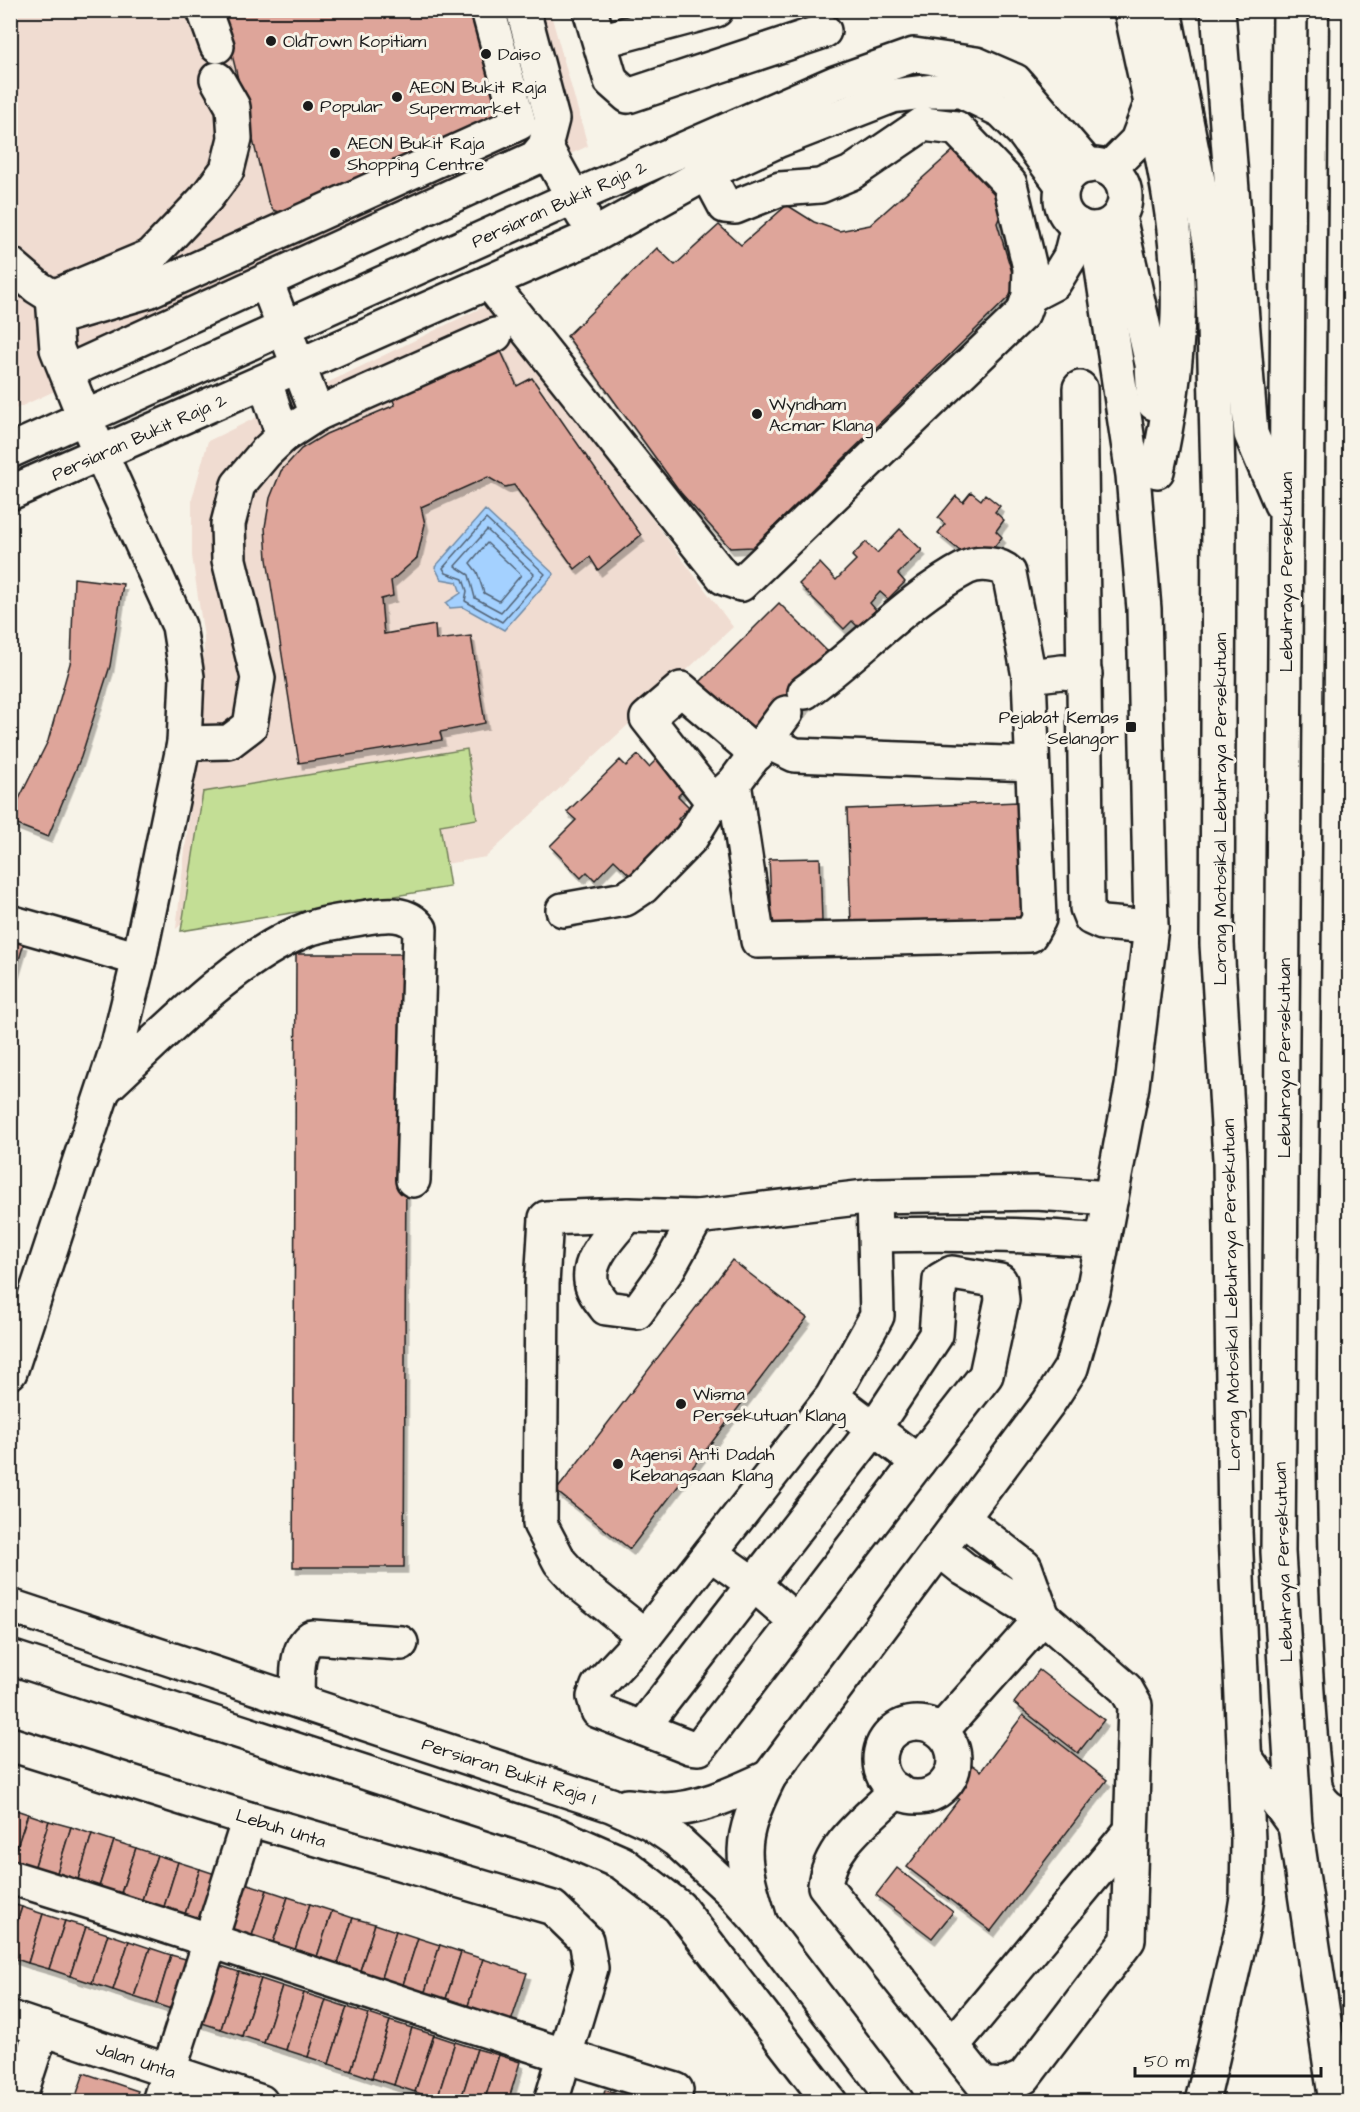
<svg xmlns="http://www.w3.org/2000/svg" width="1360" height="2112" font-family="'Architects Daughter',sans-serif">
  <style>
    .built { fill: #f0dcd1 }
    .green { fill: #c3de95; stroke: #707d58; stroke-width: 1.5 }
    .water { fill: #a4d1ff; stroke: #6e89a4; stroke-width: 1.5 }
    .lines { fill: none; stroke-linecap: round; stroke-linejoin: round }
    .shore { stroke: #526477; stroke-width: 1.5 }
    .building { fill: #dea59a; stroke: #1c1c1c; stroke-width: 1.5; filter: url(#shadow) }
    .minor-casing { stroke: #1c1c1c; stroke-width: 38 }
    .highway-casing { stroke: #1c1c1c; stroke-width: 38 }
    .minor { stroke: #f7f3e8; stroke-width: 33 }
    .highway { stroke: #f7f3e8; stroke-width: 33 }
    .poi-dot { fill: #1c1c1c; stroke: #f7f3e8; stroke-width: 2 }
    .labels { text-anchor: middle; stroke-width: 6; stroke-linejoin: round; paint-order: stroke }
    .poi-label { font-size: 18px; fill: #1c1c1c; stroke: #f7f3e8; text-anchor: start }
    .street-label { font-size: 18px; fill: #1c1c1c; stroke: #f7f3e8 }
  </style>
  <defs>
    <filter id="shadow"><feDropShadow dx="3.5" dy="6" stdDeviation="0" flood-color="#0004"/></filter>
  </defs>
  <rect width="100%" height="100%" fill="#f7f3e8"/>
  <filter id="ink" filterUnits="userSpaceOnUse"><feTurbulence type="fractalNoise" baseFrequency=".0167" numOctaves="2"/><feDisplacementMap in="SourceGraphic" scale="12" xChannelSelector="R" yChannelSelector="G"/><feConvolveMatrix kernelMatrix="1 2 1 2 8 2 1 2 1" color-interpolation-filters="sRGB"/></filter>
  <g filter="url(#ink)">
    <g class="built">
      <path d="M10 11H550L588 146 11 411Z"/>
      <path d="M491 303 733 627 486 857 202 906 176 929 202 702 204 638 192 556V499L208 441Z"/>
    </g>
    <path class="green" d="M467 749 477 819 440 825 450 887 181 931 203 792Z"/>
    <path class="water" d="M485 510 554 574 504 630 463 607 450 608 446 603 461 593 457 582 441 579 435 567Z"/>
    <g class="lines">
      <g class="shore">
        <path d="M486 519 545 574 502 622 465 601 467 591 463 579 446 573 443 568Z"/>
        <path d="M487 530 534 574 501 612 475 598 469 575 455 566Z"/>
        <path d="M487 543 521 575 499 601 484 593 477 572 470 563Z"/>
      </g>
    </g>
    <g class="building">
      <path d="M221 10H498L522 105 280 212 273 210 268 201Z"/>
      <path d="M956 148 1007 200 997 223 1017 289 753 547 730 548 681 493 567 336 657 248 675 265 719 225 741 245 787 205 814 222 839 231 870 225Z"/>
      <path d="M500 349 517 386 532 378 641 535 598 570 590 557 575 569 514 485 505 487 488 477 421 507 425 524 417 558 391 581 393 596 381 599 384 634 435 625 436 640 471 636 485 723 440 732 442 740 299 763 267 559 265 527 270 498 281 471 301 449 326 434 395 405 392 398Z"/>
      <path d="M971 492 981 500 985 494 1000 506 995 512 1004 520 996 531 1002 537 989 553 982 547 971 560 938 533 945 524 938 518 956 496 963 502Z"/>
      <path d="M900 529 922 550 898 574 905 582 888 599 880 592 870 603 876 610 859 628 852 621 844 629 799 584 820 563 836 580 856 560 852 556 866 542 877 553Z"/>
      <path d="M74 578 123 584 110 666 81 757 48 837 10 822V817L48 741 71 660Z"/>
      <path d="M779 603 828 652 797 684 813 699 792 720 777 704 746 736 696 686Z"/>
      <path d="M662 754 690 784 678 796 689 807 678 819 685 826 633 878 614 860 595 880 587 872 581 878 550 846 576 820 567 812 620 760 626 766 638 755 649 767Z"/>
      <path d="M1018 802 1022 917 851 924 847 809Z"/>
      <path d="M820 858 822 921 772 923 769 859Z"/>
      <path d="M10 940 24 943 10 990Z"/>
      <path d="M296 954H407L404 1567H293Z"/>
      <path d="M732 1260 807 1318 630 1549 556 1491Z"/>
      <path d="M1039 1670 1104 1720 1078 1753 1014 1703Z"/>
      <path d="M1023 1715 1107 1780 991 1931 907 1867 959 1799 944 1789 963 1758 981 1771Z"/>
      <path d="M10 1808 28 1814 12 1862 10 1861Z"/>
      <path d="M28 1814 49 1821 34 1869 12 1862Z"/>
      <path d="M49 1821 71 1827 56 1876 34 1869Z"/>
      <path d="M71 1827 92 1834 77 1883 56 1876Z"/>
      <path d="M92 1834 114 1841 98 1890 77 1883Z"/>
      <path d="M114 1841 136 1848 120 1896 98 1890Z"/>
      <path d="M136 1848 157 1855 141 1903 120 1896Z"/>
      <path d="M157 1855 178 1862 163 1910 141 1903Z"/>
      <path d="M178 1862 200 1869 184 1917 163 1910Z"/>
      <path d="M897 1868 953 1912 932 1938 876 1895Z"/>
      <path d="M200 1869 221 1876 206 1924 184 1917Z"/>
      <path d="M245 1883 267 1890 250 1942 228 1935Z"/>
      <path d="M267 1890 288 1897 271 1949 250 1942Z"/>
      <path d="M288 1897 310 1904 293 1956 271 1949Z"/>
      <path d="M10 1903 22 1907 10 1943Z"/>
      <path d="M310 1904 332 1911 315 1963 293 1956Z"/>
      <path d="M22 1907 43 1914 28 1963 10 1957V1943Z"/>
      <path d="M332 1911 353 1918 336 1970 315 1963Z"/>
      <path d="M43 1914 65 1921 49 1969 28 1963Z"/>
      <path d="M353 1918 375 1924 358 1977 336 1970Z"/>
      <path d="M65 1921 86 1927 70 1976 49 1969Z"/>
      <path d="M375 1924 396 1931 379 1984 358 1977Z"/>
      <path d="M86 1927 108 1934 92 1983 70 1976Z"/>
      <path d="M396 1931 418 1938 401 1991 379 1984Z"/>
      <path d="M108 1934 129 1941 113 1990 92 1983Z"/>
      <path d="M418 1938 440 1945 423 1998 401 1991Z"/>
      <path d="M129 1941 150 1948 134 1997 113 1990Z"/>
      <path d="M440 1945 461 1952 444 2005 423 1998Z"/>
      <path d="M150 1948 171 1955 156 2004 134 1997Z"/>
      <path d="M461 1952 483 1959 466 2012 444 2005Z"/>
      <path d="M171 1955 193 1961 177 2011 156 2004Z"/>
      <path d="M483 1959 527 1973 510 2025 466 2012Z"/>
      <path d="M218 1965 239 1972 221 2029 199 2022Z"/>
      <path d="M239 1972 261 1979 242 2036 221 2029Z"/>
      <path d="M261 1979 282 1986 264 2043 242 2036Z"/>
      <path d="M282 1986 304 1993 286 2050 264 2043Z"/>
      <path d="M304 1993 326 2000 308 2057 286 2050Z"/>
      <path d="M326 2000 347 2007 329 2064 308 2057Z"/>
      <path d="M347 2007 369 2014 351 2071 329 2064Z"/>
      <path d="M369 2014 390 2021 372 2078 351 2071Z"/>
      <path d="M390 2021 412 2028 394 2085 372 2078Z"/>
      <path d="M412 2028 434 2035 415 2092 394 2085Z"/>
      <path d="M434 2035 455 2042 437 2099 415 2092Z"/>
      <path d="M455 2042 477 2049 460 2102H446L437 2099Z"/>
      <path d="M477 2049 499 2055 484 2102H460Z"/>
      <path d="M499 2055 520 2062 508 2102H484Z"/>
      <path d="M84 2073 138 2091 134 2102H74Z"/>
      <path d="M605 2090 627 2098 626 2102H602Z"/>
    </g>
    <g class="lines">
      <g class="minor-casing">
        <g id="minor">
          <path d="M204 10 217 46"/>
          <path d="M590 10 611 81 628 96 824 31"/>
          <path d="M1131 10C1151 111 1182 214 1178 317 1176 369 1168 421 1157 471"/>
          <path d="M1164 10 1212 251 1219 513 1217 944 1230 1159 1235 1531 1248 1840 1247 1897 1242 1930 1202 2102"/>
          <path d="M600 41 716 10"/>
          <path d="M545 146 583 215"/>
          <circle cx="1093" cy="197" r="32"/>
          <path d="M1109 169 1137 141 1150 107"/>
          <path d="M1119 217 1152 364 1154 403"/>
          <path d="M10 264 37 287 53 297 57 349 85 419 179 626 187 677 184 743 139 959 118 1045 10 1372"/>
          <path d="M266 281 317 414"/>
          <path d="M489 282 724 578 741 584 1023 313 1029 296 1030 268 1010 184 956 128 923 124 851 173 820 186 780 189 735 207 725 206 693 146"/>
          <path d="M1029 296 1054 283 1070 257 1078 225"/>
          <path d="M53 297 151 256 206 198 227 170 235 138 233 107 217 79"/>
          <path d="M56 318 148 291 519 123 488 10"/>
          <path d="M67 372 535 158 545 146 552 119 523 10"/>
          <path d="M265 382 283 436"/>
          <path d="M1080 388 1087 908 1091 918 1102 923 1151 927"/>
          <path d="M10 451 574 197 835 83 914 55 976 64 1015 81 1088 166"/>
          <path d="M10 493 593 236 707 173 779 140 892 96 932 91H961L1002 111 1022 131 1063 186"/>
          <path d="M1029 676 1062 672 1085 674"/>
          <path d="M771 735 778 747 795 755 1032 764"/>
          <path d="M184 743 229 742 250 726 258 678 229 560 228 524 238 485 265 453 283 436 317 414 495 335"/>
          <path d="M734 783 758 941 1030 935 1039 919 1029 676 1009 573C999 563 978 562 966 568 910 597 857 655 805 692"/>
          <path d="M713 802 647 718 681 689 757 754"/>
          <path d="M563 910 625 899 643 887 691 838 713 802 734 783 786 713"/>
          <path d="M10 922 139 959"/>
          <path d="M105 1088C163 1035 236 955 311 928 326 923 344 921 361 918 381 915 406 909 420 929L413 1180"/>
          <path d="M628 1215C613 1233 582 1262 593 1288 595 1295 602 1302 606 1308L637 1312 668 1269 697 1217"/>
          <path d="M875 1235C951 1233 1026 1234 1102 1241"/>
          <path d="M832 1397 918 1462 699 1748 690 1747 598 1711 594 1697 598 1686 645 1636 832 1397 877 1316 874 1196"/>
          <path d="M962 1518 1025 1567 1043 1617"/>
          <path d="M710 1553 752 1583 796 1621"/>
          <path d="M10 1606 611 1805 651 1823 676 1840 730 1890 761 1924 897 2102"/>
          <path d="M645 1636 581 1585 560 1562 540 1524 542 1284 546 1218 628 1215 697 1217 874 1196 1036 1193 1111 1198"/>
          <path d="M10 1657 558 1835 622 1863 679 1907 830 2102"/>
          <path d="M297 1700C298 1680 294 1649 312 1637L401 1643"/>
          <circle cx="917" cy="1760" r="37"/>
          <path d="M642 1728 873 1430 936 1335 940 1280 952 1273 1000 1281 1002 1300 986 1375 918 1462"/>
          <path d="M941 1731 1043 1617"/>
          <path d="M10 1744 249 1819 553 1908 586 1940 591 1968 551 2102"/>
          <path d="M1244 1756 1295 1826"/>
          <path d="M897 1790C869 1818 829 1845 825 1886L982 2083C999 2088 1008 2085 1024 2077L1128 1940 1135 1705 1126 1689 1043 1617 964 1569 939 1549"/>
          <path d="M627 1806C640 1807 653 1810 665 1810 702 1809 736 1792 769 1777"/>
          <path d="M10 1877C233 1945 453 2023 676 2090"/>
          <path d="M761 1924C740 1856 737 1842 769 1777L1049 1402 1071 1368 1093 1292 1132 1086 1151 927 1144 609 1133 475 1096 229"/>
          <path d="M10 2018 261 2102"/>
          <path d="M953 2045 1129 1833"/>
          <path d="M18 2102 42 2028"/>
          <path d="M159 2102 249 1819"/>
        </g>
      </g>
      <g class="highway-casing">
        <g id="highway">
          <path d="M1218 10 1251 434 1281 504"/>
          <path d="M1290 10 1278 1552 1295 1826 1336 2102"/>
          <path d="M1347 10C1344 366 1340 722 1338 1077 1336 1311 1326 1547 1350 1779"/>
        </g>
      </g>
      <use href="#minor" class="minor"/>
      <use href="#highway" class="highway"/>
    </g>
  </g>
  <g class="poi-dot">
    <circle cx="271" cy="41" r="6"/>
    <circle cx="486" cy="54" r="6"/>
    <circle cx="397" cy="97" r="6"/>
    <circle cx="308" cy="106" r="6"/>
    <circle cx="335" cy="153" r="6"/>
    <circle cx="757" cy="414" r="6"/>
    <rect x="1125" y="721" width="12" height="12" rx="3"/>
    <circle cx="681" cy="1404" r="6"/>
    <circle cx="618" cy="1464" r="6"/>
  </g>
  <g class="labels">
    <g class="poi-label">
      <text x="283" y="47">OldTown Kopitiam</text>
      <text x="498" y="60">Daiso</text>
      <text x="409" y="93">AEON Bukit Raja<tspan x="409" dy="21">Supermarket</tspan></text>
      <text x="320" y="112">Popular</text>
      <text x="347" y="149">AEON Bukit Raja<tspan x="347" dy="21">Shopping Centre</tspan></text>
      <text x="769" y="410">Wyndham<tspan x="769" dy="21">Acmar Klang</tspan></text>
      <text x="1119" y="723" text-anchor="end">Pejabat Kemas<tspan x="1119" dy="21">Selangor</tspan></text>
      <text x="693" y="1400">Wisma<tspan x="693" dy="21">Persekutuan Klang</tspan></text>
      <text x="630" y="1460">Agensi Anti Dadah<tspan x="630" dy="21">Kebangsaan Klang</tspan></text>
    </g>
    <g class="street-label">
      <text transform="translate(559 204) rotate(-24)" y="6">Persiaran Bukit Raja 2</text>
      <text transform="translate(139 437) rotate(-24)" y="6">Persiaran Bukit Raja 2</text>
      <text transform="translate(1286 572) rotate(-90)" y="6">Lebuhraya Persekutuan</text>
      <text transform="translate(1220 809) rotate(-90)" y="6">Lorong Motosikal Lebuhraya Persekutuan</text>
      <text transform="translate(1284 1058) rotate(-90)" y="6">Lebuhraya Persekutuan</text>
      <text transform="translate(1231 1295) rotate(-91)" y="6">Lorong Motosikal Lebuhraya Persekutuan</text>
      <text transform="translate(1283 1562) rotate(-92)" y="6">Lebuhraya Persekutuan</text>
      <text transform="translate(509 1771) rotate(18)" y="6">Persiaran Bukit Raja 1</text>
      <text transform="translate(281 1828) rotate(17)" y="6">Lebuh Unta</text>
      <text transform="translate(136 2060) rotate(18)" y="6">Jalan Unta</text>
    </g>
  </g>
  <rect width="1360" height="2112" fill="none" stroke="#f7f3e8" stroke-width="36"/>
  <rect x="18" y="18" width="1324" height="2076" fill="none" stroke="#1c1c1c" stroke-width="2" filter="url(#ink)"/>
  <path d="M1135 2067v9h186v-9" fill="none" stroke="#1c1c1c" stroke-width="3"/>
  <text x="1144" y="2067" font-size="18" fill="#1c1c1c" stroke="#f7f3e8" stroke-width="4.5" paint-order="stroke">50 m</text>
</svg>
